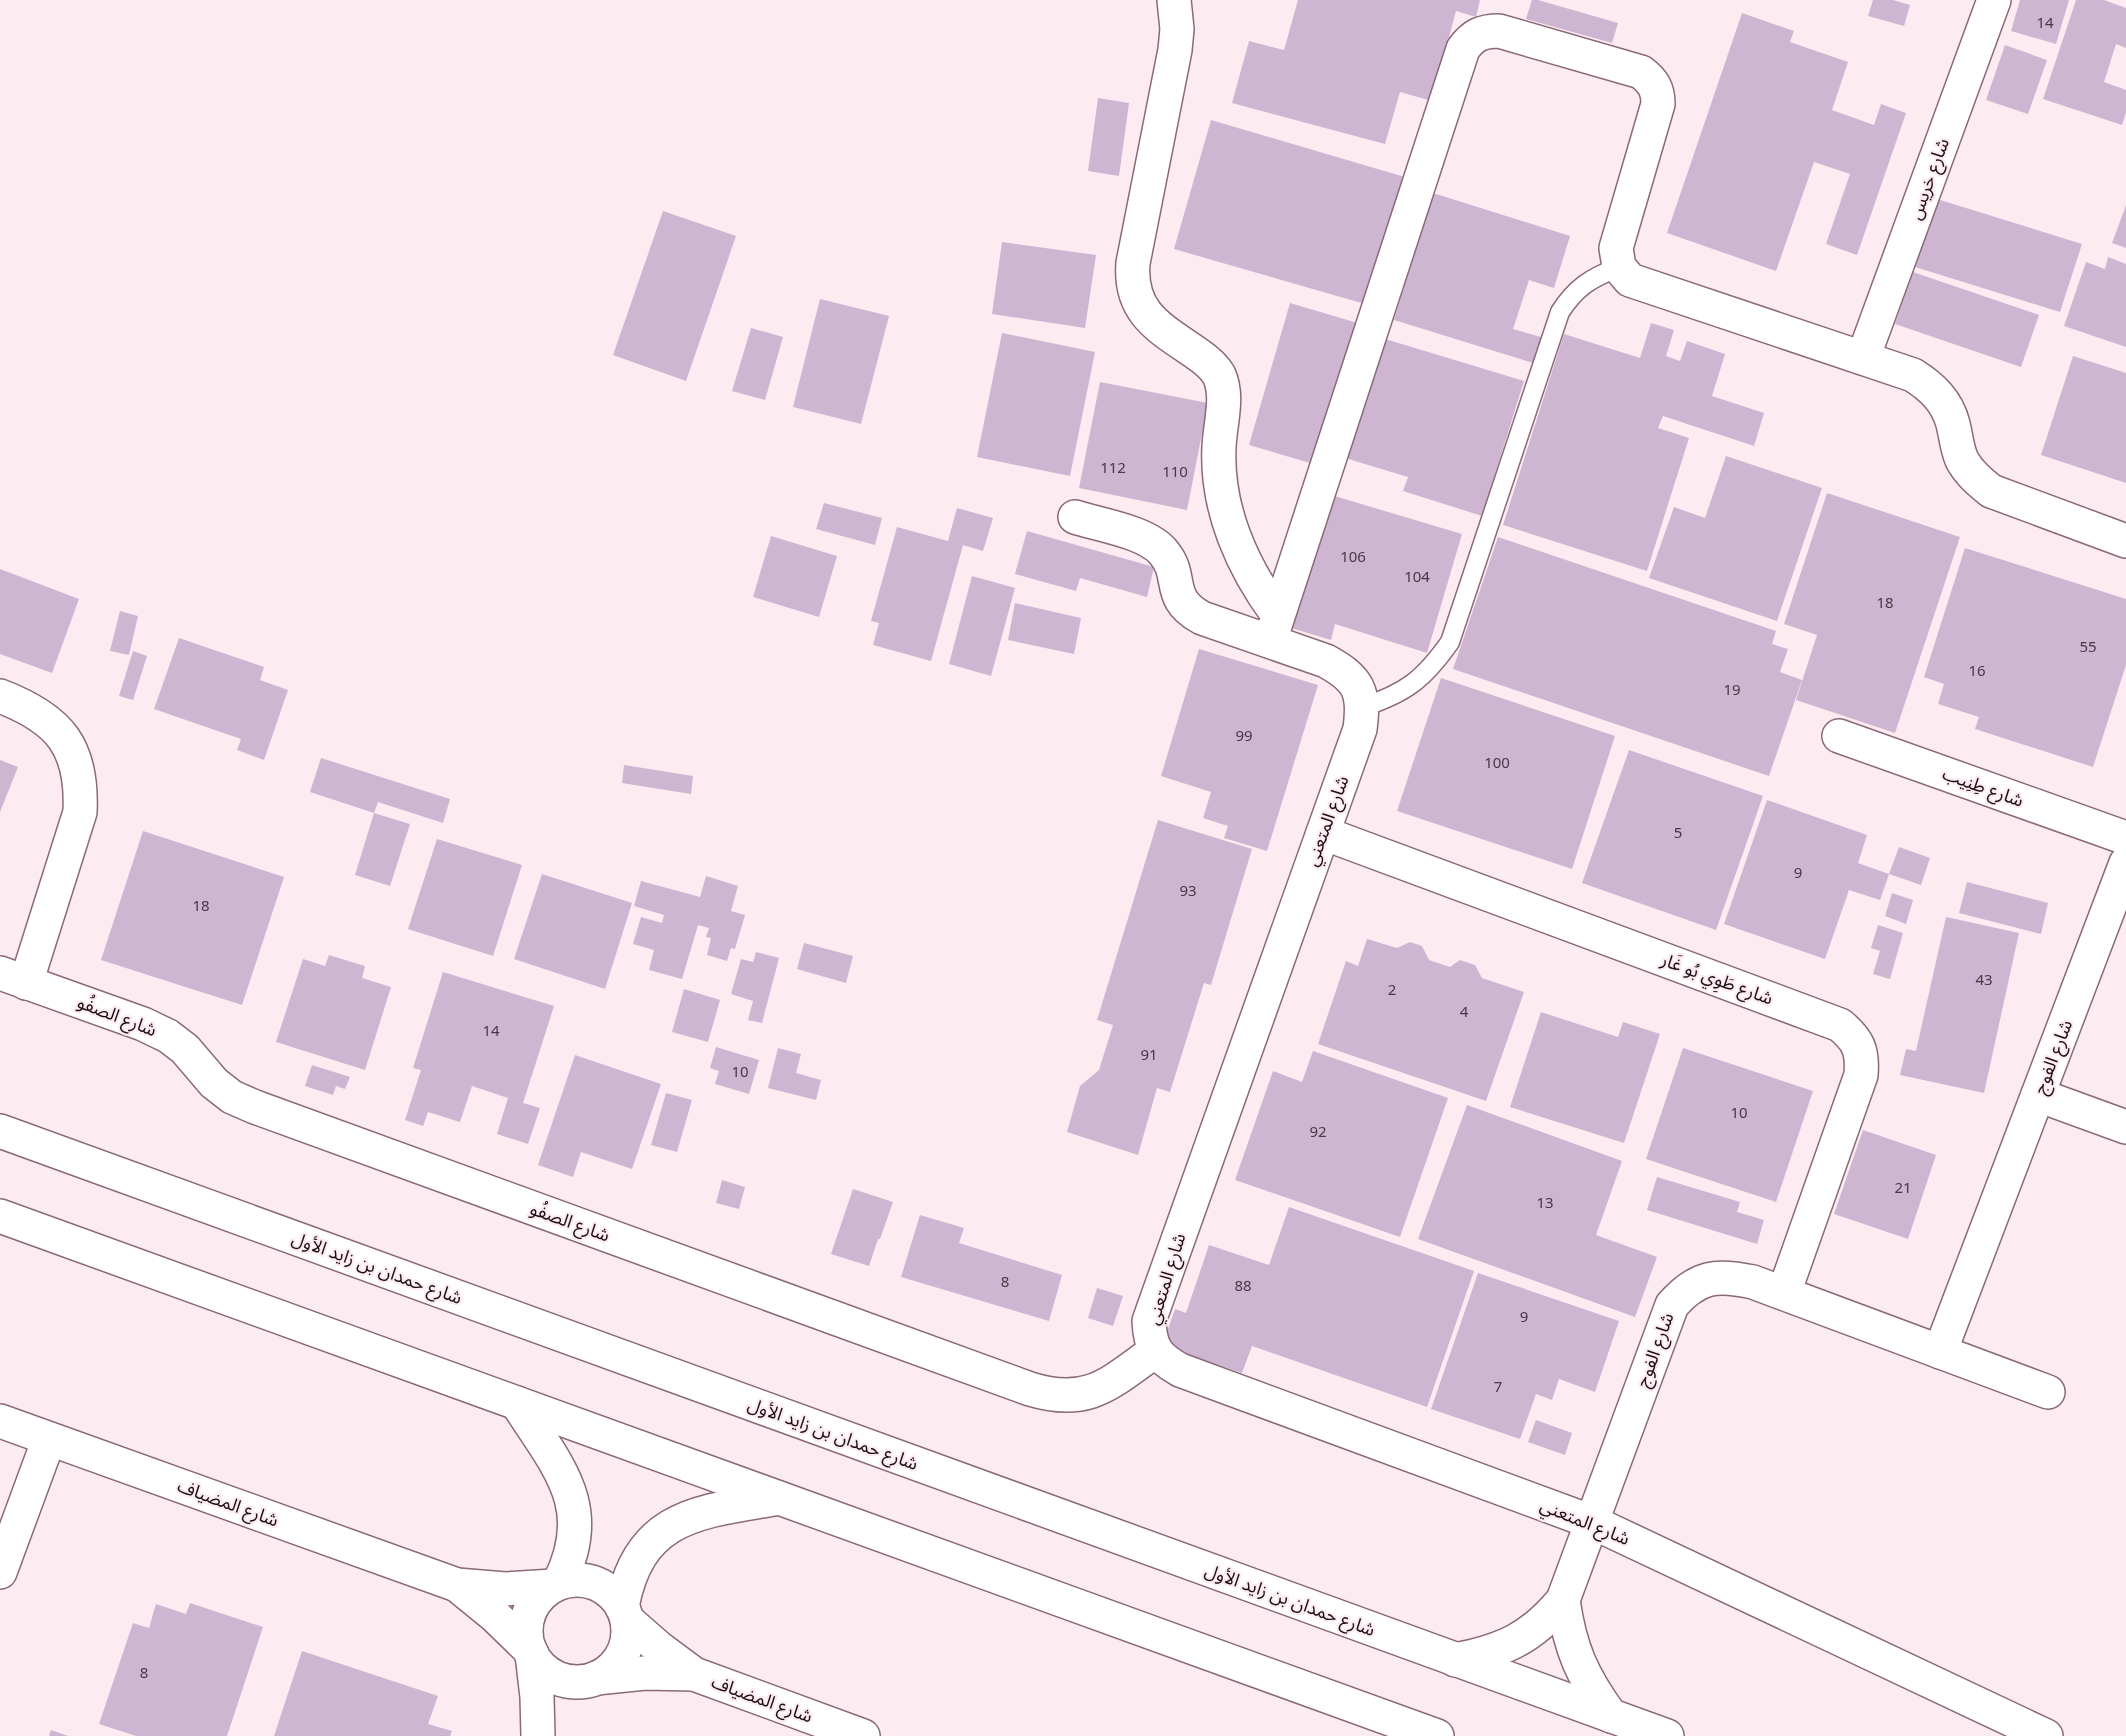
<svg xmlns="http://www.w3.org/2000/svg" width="2126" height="1736" font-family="'Noto Sans','Noto Sans Arabic',sans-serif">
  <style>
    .building { fill: #ceb5d2 }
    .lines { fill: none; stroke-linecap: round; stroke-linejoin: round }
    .lane-casing { stroke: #8b6976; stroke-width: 21 }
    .street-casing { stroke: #8b6976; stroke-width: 36 }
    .secondary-casing { stroke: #8b6976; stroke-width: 36 }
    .lane { stroke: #fff; stroke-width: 18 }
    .street { stroke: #fff; stroke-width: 33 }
    .secondary { stroke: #fff; stroke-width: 33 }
    .labels { text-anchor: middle; stroke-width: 4.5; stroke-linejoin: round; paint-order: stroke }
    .number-label { font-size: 15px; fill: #483843 }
    .street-label { font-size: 18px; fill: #1b0e13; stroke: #fcecf2 }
  </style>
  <rect width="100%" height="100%" fill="#fcecf2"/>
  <g class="building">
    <path d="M1298 0H1480L1476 17 1456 11 1432 101 1400 92 1385 144 1232 103 1249 41 1284 50Z"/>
    <path d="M1532 0H1538L1618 23 1612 43 1526 19Z"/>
    <path d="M1873 0H1893L1910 5 1904 26 1868 16Z"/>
    <path d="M2020 0H2069L2056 44 2011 31Z"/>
    <path d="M2076 0H2104L2126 8V48L2116 44 2104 82 2126 90V112L2122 125 2043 99Z"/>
    <path d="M1742 13 1794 31 1790 42 1848 62 1832 110 1874 125 1881 104 1906 113 1857 255 1826 244 1850 174 1814 162 1776 271 1667 233Z"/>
    <path d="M2005 45 2047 60 2028 114 1986 100Z"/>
    <path d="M1098 98 1129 103 1119 176 1088 171Z"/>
    <path d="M1211 120 1408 178 1372 306 1174 249Z"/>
    <path d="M1433 193 1570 236 1554 288 1529 280 1513 329 1541 337 1533 363 1394 320Z"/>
    <path d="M1937 199 2082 244 2060 312 1915 267Z"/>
    <path d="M2126 205V248L2112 243Z"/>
    <path d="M663 211 736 236 686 381 613 355Z"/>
    <path d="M1002 242 1096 255 1085 328 992 314Z"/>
    <path d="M2108 257 2126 264V347L2064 326 2086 262 2105 269Z"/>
    <path d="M1913 272 2039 315 2021 367 1895 324Z"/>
    <path d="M820 299 889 316 861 424 793 407Z"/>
    <path d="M1290 303 1361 324 1320 466 1249 445Z"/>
    <path d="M1651 323 1674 330 1666 356 1680 361 1687 341 1725 354 1712 396 1764 413 1754 446 1663 416 1658 428 1689 438 1647 571 1503 525 1564 334 1640 358Z"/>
    <path d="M751 328 783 337 765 400 732 391Z"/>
    <path d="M1002 333 1095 352 1070 476 977 457Z"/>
    <path d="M1382 338 1524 381 1482 516 1403 491 1408 477 1345 458Z"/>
    <path d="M2073 356 2126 373V483L2041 455Z"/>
    <path d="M1100 382 1208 403 1187 510 1079 488Z"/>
    <path d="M1726 456 1822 488 1777 621 1649 578 1674 507 1705 518Z"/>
    <path d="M1321 492 1462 534 1427 653 1335 624 1331 640 1281 625Z"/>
    <path d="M1827 493 1960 537 1895 733 1796 700 1817 635 1784 624Z"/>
    <path d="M824 503 882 518 875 545 816 529Z"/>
    <path d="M957 508 993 518 983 551 963 545 931 661 873 645 879 623 871 621 897 527 948 541Z"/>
    <path d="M1027 531 1154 567 1147 597 1080 578 1076 591 1015 574Z"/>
    <path d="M771 536 837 556 819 617 753 597Z"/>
    <path d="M1498 537 1776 631 1772 644 1788 649 1780 672 1802 680 1769 776 1453 669Z"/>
    <path d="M1965 548 2126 599V665L2093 767 1975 729 1979 717 1938 704 1944 684 1924 677Z"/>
    <path d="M0 569 79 599 52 673 0 654Z"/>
    <path d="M972 576 1015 588 991 676 949 664Z"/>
    <path d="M1015 603 1081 618 1074 654 1008 640Z"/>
    <path d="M120 611 138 616 129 655 110 651Z"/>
    <path d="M179 638 264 667 260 680 288 690 264 760 237 750 241 739 154 709Z"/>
    <path d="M1199 649 1318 685 1267 851 1224 838 1228 826 1203 818 1211 792 1161 776Z"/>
    <path d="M133 651 147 656 133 700 119 696Z"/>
    <path d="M1441 678 1615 736 1572 869 1397 811Z"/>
    <path d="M1629 750 1763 796 1716 930 1582 883Z"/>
    <path d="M321 758 450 799 443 823 378 802 374 813 410 824 390 886 355 875 374 813 310 792Z"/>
    <path d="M0 760 18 767 0 812Z"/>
    <path d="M624 765 693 776 691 794 622 783Z"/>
    <path d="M1767 800 1867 835 1858 863 1889 874 1880 900 1849 890 1825 959 1724 924Z"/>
    <path d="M1158 820 1252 849 1211 985 1204 983 1170 1092 1157 1088 1138 1155 1067 1132 1080 1086 1099 1070 1113 1025 1097 1020Z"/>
    <path d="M143 831 284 877 242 1005 101 960Z"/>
    <path d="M437 839 522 865 493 956 408 929Z"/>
    <path d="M1899 847 1930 858 1921 885 1889 874Z"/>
    <path d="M542 874 632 903 605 989 514 959Z"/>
    <path d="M706 876 738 886 731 911 745 915 735 949 731 948 727 961 707 955 711 938 706 937 709 928 698 925 682 979 649 970 654 950 633 944 641 917 662 923 664 915 634 906 641 881 700 897Z"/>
    <path d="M1967 882 2048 903 2041 934 1959 913Z"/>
    <path d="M1892 893 1913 900 1906 924 1885 916Z"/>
    <path d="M1946 917 2019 933 1984 1093 1900 1075 1906 1049 1916 1051Z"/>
    <path d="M1878 925 1903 933 1890 979 1873 974 1880 951 1871 948Z"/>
    <path d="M1367 939 1397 948 1410 942 1422 946 1429 960 1450 967 1460 960 1475 965 1482 978 1524 992 1486 1101 1318 1044 1346 961 1358 966Z"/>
    <path d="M804 943 853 956 846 983 797 969Z"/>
    <path d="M756 952 779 958 762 1023 748 1020 753 1001 731 994 741 959 753 962Z"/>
    <path d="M329 955 365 966 362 978 391 987 365 1070 276 1042 303 959 325 966Z"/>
    <path d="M443 972 554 1006 523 1103 540 1108 528 1144 497 1134 508 1098 472 1086 460 1122 428 1112 423 1126 405 1120 421 1070 413 1068Z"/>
    <path d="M684 989 720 1000 708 1042 672 1032Z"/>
    <path d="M1541 1012 1618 1037 1623 1022 1660 1034 1624 1143 1510 1107Z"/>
    <path d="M716 1047 759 1060 749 1094 715 1084 719 1071 710 1068Z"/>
    <path d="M778 1048 801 1054 796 1073 821 1080 816 1100 768 1088Z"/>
    <path d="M1683 1048 1813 1091 1776 1202 1646 1159Z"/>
    <path d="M1313 1051 1448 1098 1400 1237 1235 1180 1273 1071 1302 1082Z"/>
    <path d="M575 1055 661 1084 632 1169 581 1152 573 1177 538 1165Z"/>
    <path d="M312 1065 350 1077 345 1089 336 1086 333 1095 305 1086Z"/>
    <path d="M666 1093 692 1100 677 1152 651 1145Z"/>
    <path d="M1467 1105 1622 1161 1596 1235 1657 1257 1635 1317 1418 1239Z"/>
    <path d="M1863 1130 1936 1155 1908 1239 1834 1214Z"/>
    <path d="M1657 1177 1740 1202 1737 1212 1764 1220 1757 1244 1647 1210Z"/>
    <path d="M722 1180 745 1187 739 1209 716 1203Z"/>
    <path d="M853 1189 893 1202 880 1239H878L869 1266 831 1254Z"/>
    <path d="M1289 1207 1474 1271 1427 1407 1252 1346 1242 1373 1162 1346 1175 1309 1186 1313 1209 1245 1269 1265Z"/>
    <path d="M920 1215 964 1228 959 1243 1062 1275 1049 1321 901 1277Z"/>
    <path d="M1478 1273 1619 1321 1595 1392 1559 1379 1552 1400 1536 1394 1520 1439 1431 1409Z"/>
    <path d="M1097 1288 1123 1296 1113 1326 1088 1318Z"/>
    <path d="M1536 1420 1572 1433 1565 1455 1528 1442Z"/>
    <path d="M190 1603 263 1627 227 1736H136L99 1724 133 1623 149 1628 156 1604 186 1614Z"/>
    <path d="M302 1651 438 1696 428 1724 452 1731 450 1736H274Z"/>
    <path d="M51 1730 68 1736H49Z"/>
  </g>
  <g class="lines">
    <g class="lane-casing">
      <path id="lane" d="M1363 707C1406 693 1424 679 1450 642L1560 312C1576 287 1591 278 1619 267"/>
    </g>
    <g class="street-casing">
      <g id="street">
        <path d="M1174 0 1177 29 1175 50 1133 263C1129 313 1160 328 1196 353 1205 359 1213 365 1219 375 1229 397 1220 423 1219 447 1216 508 1242 567 1278 615"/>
        <path d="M1863 358 1994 0"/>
        <path d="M1075 517C1100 525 1148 532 1164 553 1184 577 1165 598 1202 618L1326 661C1359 679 1365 692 1360 729L1149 1321C1150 1348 1157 1357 1180 1370L1592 1522 2046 1736"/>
        <path d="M1270 641 1463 49C1473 35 1482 31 1499 31L1641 72C1653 81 1658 89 1658 104L1616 248 1619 267 1630 280 1913 375C1932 387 1947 401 1953 424 1956 436 1957 449 1962 460 1969 473 1980 482 1991 491L2126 541"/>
        <path d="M0 696C60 719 83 747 80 812L26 983"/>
        <path d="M1839 736 2126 838"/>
        <path d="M1323 833 1840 1025C1858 1040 1863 1050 1861 1075L1784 1293"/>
        <path d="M0 973 143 1024 168 1036 185 1049 214 1083 232 1097 255 1107 1030 1389C1089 1407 1110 1383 1155 1351"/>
        <path d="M2038 1095 2126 1127"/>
        <path d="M1940 1352 2126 863"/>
        <path d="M517 1403C557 1466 598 1506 559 1583"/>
        <path d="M0 1421 457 1585 505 1589 553 1586"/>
        <path d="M0 1572 49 1439"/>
        <circle cx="577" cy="1631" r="51"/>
        <path d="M457 1585 495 1616 530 1650"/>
        <path d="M1563 1600C1570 1649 1582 1676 1611 1716"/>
        <path d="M622 1607C639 1513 701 1512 779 1498"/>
        <path d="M627 1620 659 1648 694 1674 863 1736"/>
        <path d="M532 1654 537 1697 538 1736"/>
        <path d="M1455 1660C1503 1651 1532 1638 1563 1600L1672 1305C1698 1276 1716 1274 1753 1282L2048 1392"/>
        <path d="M596 1678 645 1673 694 1674"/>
      </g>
    </g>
    <g class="secondary-casing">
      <g id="secondary">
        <path d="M0 1131 1667 1736"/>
        <path d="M0 1216 1437 1736"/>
      </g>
    </g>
    <use href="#lane" class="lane"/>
    <use href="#street" class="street"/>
    <use href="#secondary" class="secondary"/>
  </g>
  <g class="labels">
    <g class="number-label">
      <text x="2045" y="28">14</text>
      <text x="1113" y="473">112</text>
      <text x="1175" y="477">110</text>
      <text x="1353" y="562">106</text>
      <text x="1417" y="582">104</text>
      <text x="1885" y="608">18</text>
      <text x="2088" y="652">55</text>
      <text x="1977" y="676">16</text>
      <text x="1732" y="695">19</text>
      <text x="1244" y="741">99</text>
      <text x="1497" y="768">100</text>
      <text x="1678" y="838">5</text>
      <text x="1798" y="878">9</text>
      <text x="1188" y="896">93</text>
      <text x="201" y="911">18</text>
      <text x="1984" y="985">43</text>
      <text x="1392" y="995">2</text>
      <text x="1464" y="1017">4</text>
      <text x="491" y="1036">14</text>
      <text x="1149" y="1060">91</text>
      <text x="740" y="1077">10</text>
      <text x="1739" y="1118">10</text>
      <text x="1318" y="1137">92</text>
      <text x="1903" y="1193">21</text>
      <text x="1545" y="1208">13</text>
      <text x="1005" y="1287">8</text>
      <text x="1243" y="1291">88</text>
      <text x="1524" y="1322">9</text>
      <text x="1498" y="1392">7</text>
      <text x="144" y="1678">8</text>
    </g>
    <g class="street-label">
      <text transform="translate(1929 179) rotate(-70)" y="6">شارع خريس</text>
      <text transform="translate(1983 787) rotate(20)" y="6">شارع طِنِيب</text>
      <text transform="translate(1327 821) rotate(-70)" y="6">شارع المتعني</text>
      <text transform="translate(1717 979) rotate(20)" y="6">شارع طَوِي بُو غَار</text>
      <text transform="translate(117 1016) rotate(21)" y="6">شارع الصفُو</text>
      <text transform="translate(2053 1057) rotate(-69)" y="6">شارع الفوج</text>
      <text transform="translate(570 1222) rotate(20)" y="6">شارع الصفُو</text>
      <text transform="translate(377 1268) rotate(20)" y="6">شارع حمدان بن زايد الأول</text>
      <text transform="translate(1166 1279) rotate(-73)" y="6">شارع المتعني</text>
      <text transform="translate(1655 1350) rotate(-70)" y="6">شارع الفوج</text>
      <text transform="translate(833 1434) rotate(20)" y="6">شارع حمدان بن زايد الأول</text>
      <text transform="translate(228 1503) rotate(20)" y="6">شارع المضياف</text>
      <text transform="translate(1585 1522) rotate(22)" y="6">شارع المتعني</text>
      <text transform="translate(1290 1600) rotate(20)" y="6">شارع حمدان بن زايد الأول</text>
      <text transform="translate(762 1699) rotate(20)" y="6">شارع المضياف</text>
    </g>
  </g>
</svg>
